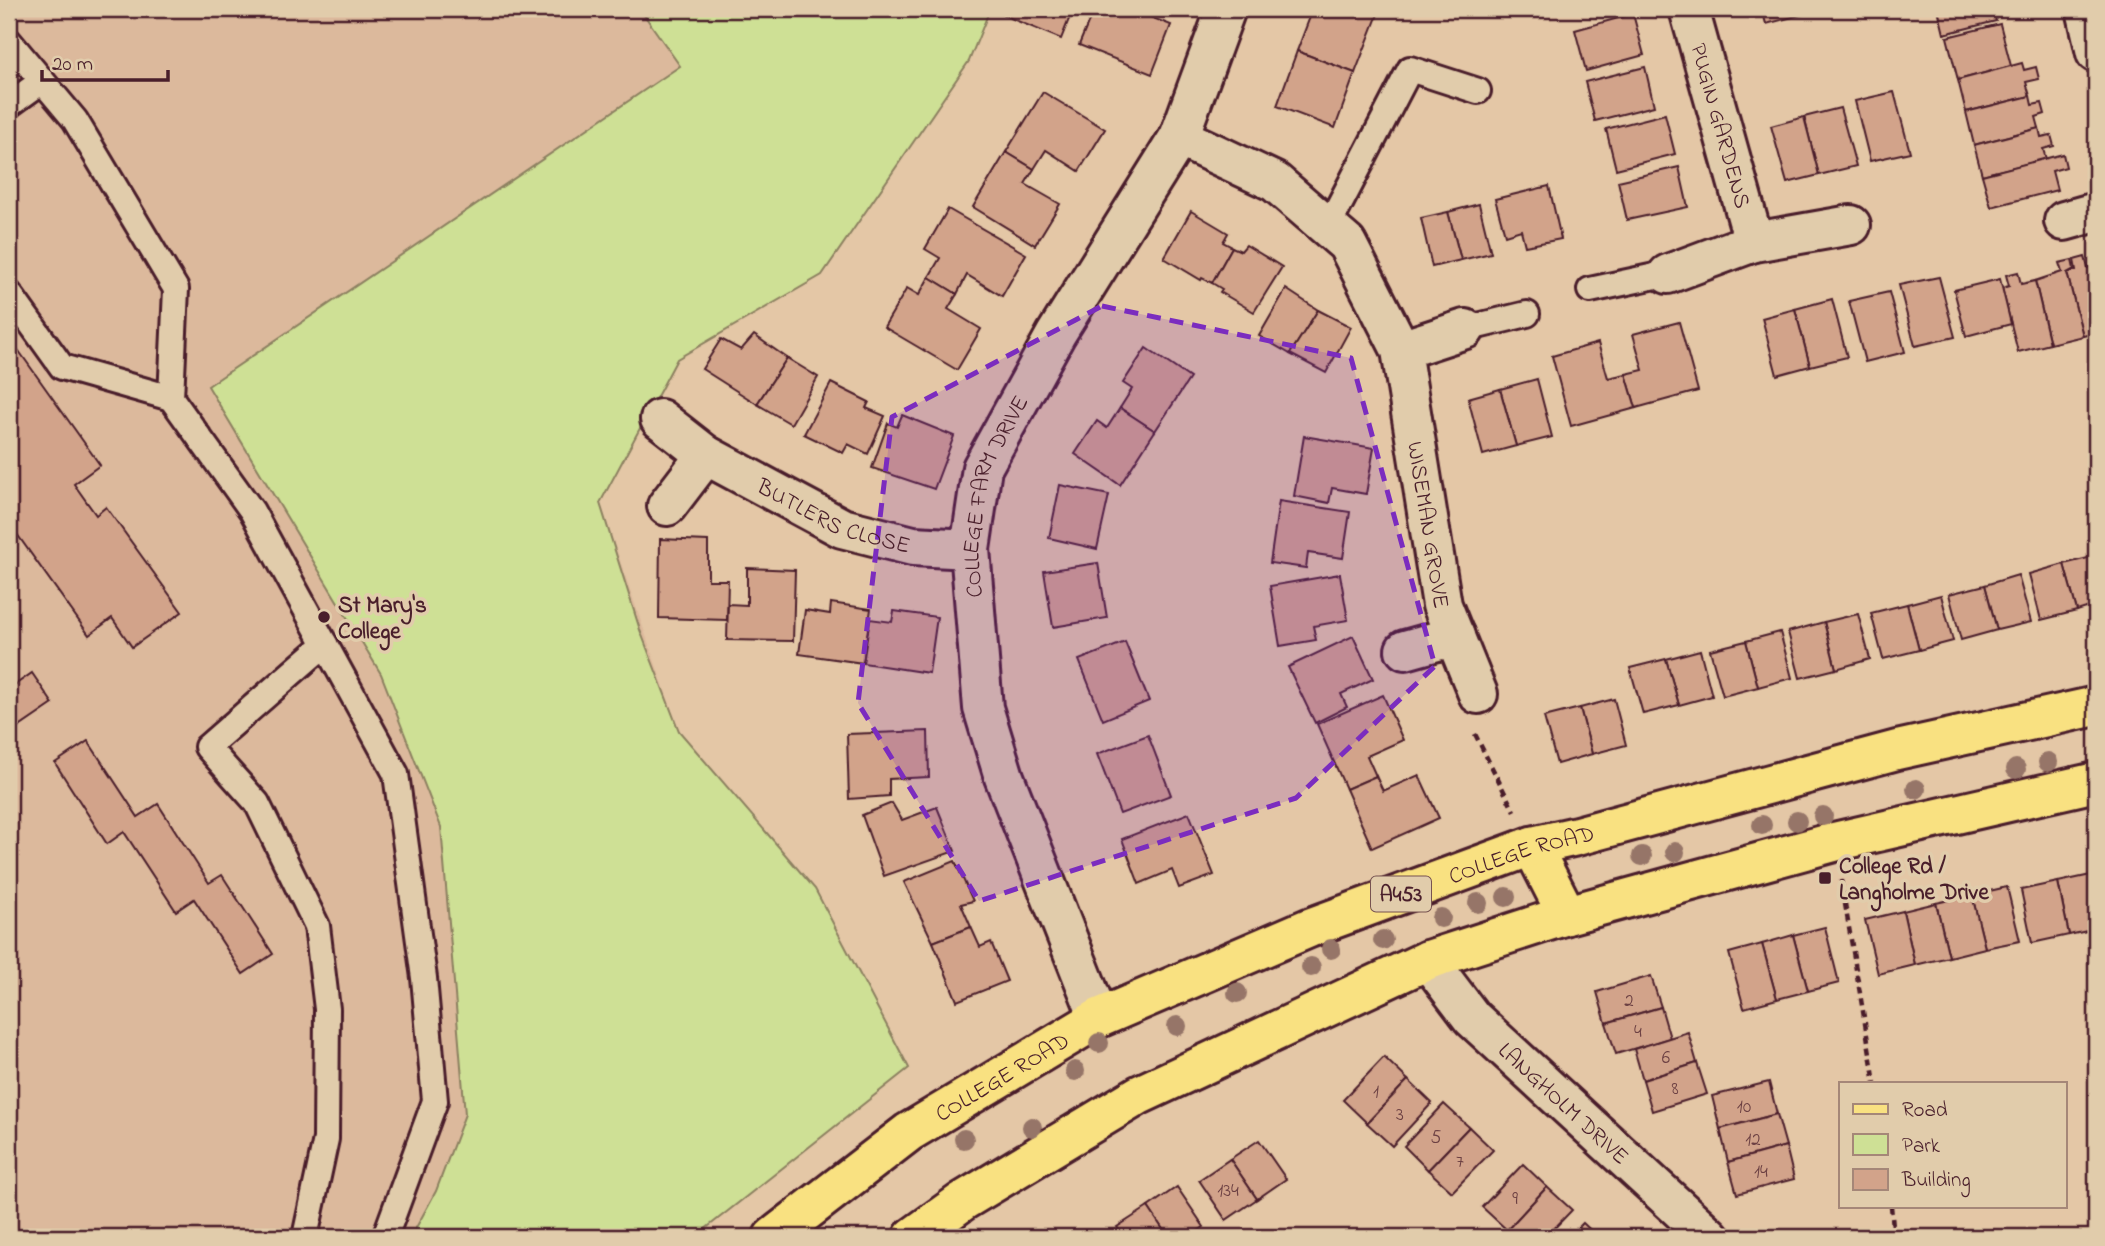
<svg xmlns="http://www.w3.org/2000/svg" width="2105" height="1246" font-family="'Indie Flower',sans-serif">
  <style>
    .built { fill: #dcb99c }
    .green { fill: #cee095; stroke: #8c8060; stroke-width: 2 }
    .building { fill: #d2a38a; stroke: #4a1f2b; stroke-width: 2 }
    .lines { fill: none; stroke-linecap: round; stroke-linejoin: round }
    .lane-casing { stroke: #4a1f2b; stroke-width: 30 }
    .street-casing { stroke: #4a1f2b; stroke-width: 44 }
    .primary-casing { stroke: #4a1f2b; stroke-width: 44 }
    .path { stroke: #4a1f2b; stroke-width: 4.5; stroke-dasharray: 7 5; stroke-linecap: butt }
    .lane { stroke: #e1ccab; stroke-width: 24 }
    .street { stroke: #e1ccab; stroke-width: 38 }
    .primary { stroke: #f9e181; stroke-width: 38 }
    .tree { fill: #967568 }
    .marked { fill: #7b2cbf; fill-opacity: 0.2; stroke: #7b2cbf; stroke-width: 5; stroke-dasharray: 14 9; stroke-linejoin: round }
    .poi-dot { fill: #4a1f2b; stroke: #e1ccab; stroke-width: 2.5 }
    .labels { text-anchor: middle; stroke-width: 7; stroke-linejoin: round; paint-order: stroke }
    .number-label { font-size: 19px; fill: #6c4043 }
    .shield { fill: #e1ccab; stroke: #775351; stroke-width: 2 }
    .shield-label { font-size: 21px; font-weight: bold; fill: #4a1f2b }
    .street-label { font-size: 23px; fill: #4a1f2b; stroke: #e1ccab }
    .poi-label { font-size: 23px; font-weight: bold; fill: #4a1f2b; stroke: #e1ccab; text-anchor: start }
  </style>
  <rect width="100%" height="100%" fill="#e4c7a6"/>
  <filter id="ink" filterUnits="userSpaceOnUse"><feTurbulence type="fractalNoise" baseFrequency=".0143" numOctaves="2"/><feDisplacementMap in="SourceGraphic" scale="14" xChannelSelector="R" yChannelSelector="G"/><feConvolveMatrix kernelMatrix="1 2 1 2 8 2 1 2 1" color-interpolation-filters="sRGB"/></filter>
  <g filter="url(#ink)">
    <path class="built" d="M9 9H640L822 275 677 359 600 503 679 731 815 889 909 1068 695 1237H9Z"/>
    <path class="green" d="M640 9H990L969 61 822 275 677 359 600 503 640 630 679 731 815 889 909 1068 695 1237H411L436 1191 465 1114 441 827 381 674 208 386 680 66Z"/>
    <g class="building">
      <path d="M1006 9H1073L1061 39 1003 15Z"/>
      <path d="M1094 9H1130L1171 25 1152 74 1079 45Z"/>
      <path d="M1313 9H1380L1355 73 1297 51Z"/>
      <path d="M1762 9H1823L1766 24Z"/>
      <path d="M1938 9H1993L1996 21 1944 34Z"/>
      <path d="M1633 14 1644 55 1586 71 1575 30Z"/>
      <path d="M2000 24 2011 66 1958 80 1947 37Z"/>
      <path d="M1297 51 1355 73 1335 128 1277 106Z"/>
      <path d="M2022 63 2024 70 2036 67 2039 79 2026 82 2030 96 1966 112 1958 80Z"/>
      <path d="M1645 67 1654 106 1595 121 1585 82Z"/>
      <path d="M1043 92 1105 129 1079 171 1046 150 1034 169 1006 152Z"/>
      <path d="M1894 92 1910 152 1870 161 1855 101Z"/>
      <path d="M2030 96 2032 105 2042 103 2045 114 2036 117 2039 128 1974 145 1966 112Z"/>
      <path d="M1840 108 1856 166 1819 175 1804 117Z"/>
      <path d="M1665 114 1675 154 1616 169 1606 129Z"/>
      <path d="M1804 117 1819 175 1787 183 1771 126Z"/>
      <path d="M2039 128 2041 137 2051 135 2054 146 2043 149 2046 159 1982 175 1974 145Z"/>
      <path d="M1006 152 1034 169 1025 184 1060 204 1035 245 973 207Z"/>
      <path d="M2063 154 2066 167 2052 171 2057 190 1991 207 1982 175Z"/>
      <path d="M1679 167 1688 207 1627 220 1618 181Z"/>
      <path d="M1549 186 1561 239 1525 246 1521 230 1505 235 1495 199Z"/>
      <path d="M1479 204 1491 253 1461 260 1448 212Z"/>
      <path d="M948 209 1026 254 1002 296 967 275 957 294 929 277 940 258 925 249Z"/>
      <path d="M1191 211 1228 233 1223 242 1232 247 1212 283 1202 278 1201 280 1164 258Z"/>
      <path d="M1448 212 1461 260 1432 267 1421 218Z"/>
      <path d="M1246 245 1282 267 1254 312 1220 292 1222 289 1212 283 1232 247 1241 251Z"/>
      <path d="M2085 257 2088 268 2096 266V333L2083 336 2067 273 2076 270 2074 260Z"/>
      <path d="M2072 260 2074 269 2067 273 2083 336 2050 344 2035 281 2062 272 2059 263Z"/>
      <path d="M2018 272 2021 284 2035 281 2050 344 2018 352 2002 288 2009 286 2006 275Z"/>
      <path d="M929 277 957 294 948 309 981 329 957 370 884 327 907 288 919 295Z"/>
      <path d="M1939 277 1955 337 1915 346 1899 285Z"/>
      <path d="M2000 279 2011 324 1966 336 1954 290Z"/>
      <path d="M1286 289 1318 310 1290 354 1259 336Z"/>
      <path d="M1889 292 1905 352 1865 362 1849 301Z"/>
      <path d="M1832 299 1847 357 1810 366 1795 309Z"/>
      <path d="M1795 309 1810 366 1777 375 1762 318Z"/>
      <path d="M1318 310 1351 327 1326 373 1290 354Z"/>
      <path d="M1679 322 1698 391 1636 408 1626 374 1643 370 1633 334Z"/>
      <path d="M754 335 787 358 757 404 702 369 721 339 741 350Z"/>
      <path d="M9 337 100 465 74 484 96 515 106 507 182 612 132 647 112 618 89 635 14 530 9 534Z"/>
      <path d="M1598 343 1608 378 1626 374 1636 408 1571 426 1552 356Z"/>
      <path d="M1146 348 1190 378 1155 431 1120 408 1132 389 1123 383Z"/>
      <path d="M787 358 818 377 791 424 757 404Z"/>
      <path d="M1537 379 1552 437 1516 446 1500 389Z"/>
      <path d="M831 383 869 402 866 408 885 416 868 454 848 444 843 453 804 434Z"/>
      <path d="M1500 389 1516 446 1483 455 1468 398Z"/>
      <path d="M1120 408 1155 431 1120 485 1075 454 1097 421 1107 428Z"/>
      <path d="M902 415 954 436 934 489 872 468 888 423 897 427Z"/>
      <path d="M1304 436 1374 448 1366 494 1332 488 1329 503 1294 496Z"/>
      <path d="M1060 485 1109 495 1097 549 1049 538Z"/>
      <path d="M1279 501 1350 512 1343 558 1308 553 1306 568 1270 563Z"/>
      <path d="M660 539 708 541V580H728L727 620 659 618Z"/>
      <path d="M2096 556V605L2077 611 2064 564Z"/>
      <path d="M1098 563 1107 618 1053 627 1044 571Z"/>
      <path d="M2064 564 2077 611 2041 620 2029 574Z"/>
      <path d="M747 568 795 570 793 641 727 640 728 604 747 605Z"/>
      <path d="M1340 574 1348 620 1313 626 1316 640 1280 646 1270 586Z"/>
      <path d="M2018 575 2031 622 1997 630 1985 585Z"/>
      <path d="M1985 585 1997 630 1961 640 1949 594Z"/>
      <path d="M1941 595 1953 641 1919 650 1907 604Z"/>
      <path d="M831 603 871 609 863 663 799 654 805 610 830 614Z"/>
      <path d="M1907 604 1919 650 1883 659 1871 613Z"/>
      <path d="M894 611 937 617 929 673 863 663 870 619 892 622Z"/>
      <path d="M1858 614 1870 659 1836 669 1824 622Z"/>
      <path d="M1824 622 1836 669 1800 678 1788 632Z"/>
      <path d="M1780 632 1792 678 1758 687 1746 641Z"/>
      <path d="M1353 636 1373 679 1341 694 1347 707 1315 723 1288 667Z"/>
      <path d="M1746 641 1758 687 1723 696 1710 650Z"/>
      <path d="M1125 642 1149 701 1103 720 1079 660Z"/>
      <path d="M1700 650 1712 696 1679 705 1666 659Z"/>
      <path d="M1666 659 1679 705 1643 714 1630 668Z"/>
      <path d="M32 673 53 704 9 734V689Z"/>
      <path d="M1383 695 1403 740 1367 756 1376 776 1346 789 1317 724Z"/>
      <path d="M1614 699 1626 745 1592 754 1580 708Z"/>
      <path d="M1580 708 1592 754 1557 764 1544 717Z"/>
      <path d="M928 731 929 777 889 779V796L849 799 847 734Z"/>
      <path d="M1148 735 1171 795 1120 814 1097 754Z"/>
      <path d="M88 741 138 817 158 804 209 883 222 875 273 954 243 974 194 899 176 911 124 832 107 844 55 763Z"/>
      <path d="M1419 775 1439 818 1372 848 1346 789 1376 776 1383 791Z"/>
      <path d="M892 803 902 820 937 807 955 851 884 876 862 815Z"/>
      <path d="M1189 813 1214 875 1179 888 1172 870 1139 884 1122 839Z"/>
      <path d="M955 861 973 901 961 904 971 927 933 942 904 882Z"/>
      <path d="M2091 875 2096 898V929L2069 935 2058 882Z"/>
      <path d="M2058 882 2069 935 2032 943 2021 890Z"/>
      <path d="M2007 887 2020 941 1985 948 1972 895Z"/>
      <path d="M1972 895 1985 948 1949 957 1936 903Z"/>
      <path d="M1936 903 1949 957 1915 965 1903 911Z"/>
      <path d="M1903 911 1915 965 1878 974 1865 920Z"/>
      <path d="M971 927 980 947 991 942 1007 981 957 1001 933 942Z"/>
      <path d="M1825 927 1839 983 1808 991 1793 935Z"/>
      <path d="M1793 935 1808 991 1777 999 1762 944Z"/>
      <path d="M1762 944 1777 999 1744 1008 1729 953Z"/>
      <path d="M1651 976 1661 1007 1606 1023 1597 992Z"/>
      <path d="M1661 1007 1670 1038 1616 1054 1606 1023Z"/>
      <path d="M1688 1032 1697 1063 1643 1080 1634 1049Z"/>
      <path d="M1384 1057 1408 1080 1367 1123 1343 1100Z"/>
      <path d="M1697 1063 1707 1094 1652 1111 1643 1080Z"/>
      <path d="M1408 1080 1432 1103 1392 1146 1367 1123Z"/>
      <path d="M1769 1082 1777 1114 1720 1129 1712 1096Z"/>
      <path d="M1444 1104 1469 1127 1428 1170 1404 1146Z"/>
      <path d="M1777 1114 1786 1146 1728 1162 1720 1129Z"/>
      <path d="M1469 1127 1493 1150 1452 1192 1428 1170Z"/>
      <path d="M1259 1140 1286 1179 1257 1199 1230 1159Z"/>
      <path d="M1786 1146 1794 1179 1737 1194 1728 1162Z"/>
      <path d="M1230 1159 1257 1199 1226 1220 1199 1180Z"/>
      <path d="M1523 1164 1547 1187 1507 1230 1482 1207Z"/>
      <path d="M1177 1187 1204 1227 1188 1237H1168L1148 1207Z"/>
      <path d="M1547 1187 1572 1210 1546 1237H1514L1507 1230Z"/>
      <path d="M1148 1207 1168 1237H1124L1117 1227Z"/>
      <path d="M1583 1223 1598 1237H1569Z"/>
    </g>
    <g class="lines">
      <g class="lane-casing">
        <g id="lane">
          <path d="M9 41 75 120 176 289 171 398 252 511 396 774 424 978 435 1101 385 1237"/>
          <path d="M9 105 42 81"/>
          <path d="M1328 227 1410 69 1478 91"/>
          <path d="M1590 290 1674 272"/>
          <path d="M9 293 62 367 171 398"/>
          <path d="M1465 329 1527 314"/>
          <path d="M305 1237 326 1139 327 1009 317 926 257 803 207 747 325 644"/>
        </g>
      </g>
      <g class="street-casing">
        <g id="street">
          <path id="s1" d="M1689 9 1754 242 1851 225"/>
          <path d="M2086 9 2096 53"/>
          <path id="s2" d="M1179 137 1275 182 1347 244 1401 350 1442 605 1478 694"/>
          <path d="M2064 221 2096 212"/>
          <path d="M1668 274 1754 242"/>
          <path d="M1401 350 1465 329"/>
          <path id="s3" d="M660 419 706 455 842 528 913 546 970 549"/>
          <path d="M667 506 706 455"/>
          <path d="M1405 650 1455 636"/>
          <path id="s4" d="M1428 960 1472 1018 1710 1237"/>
          <path id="s5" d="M1099 1018 1004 777 983 708 970 549 982 468 1056 334 1179 137 1226 9"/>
        </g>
      </g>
      <g class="primary-casing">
        <g id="primary">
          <path d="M1532 846 1567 915"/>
          <path id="s6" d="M773 1237 909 1132 1099 1018 1309 928 1532 846 1577 836 1897 750 2096 706"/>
          <path d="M913 1237 963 1201 1139 1095 1428 960 1567 915 1834 842 2096 782"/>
        </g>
      </g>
      <g class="path">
        <path d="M1475 734 1514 811"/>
        <path d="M1841 880 1875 1083"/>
        <path d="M1891 1206 1894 1237"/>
      </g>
      <use href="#lane" class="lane"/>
      <use href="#street" class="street"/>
      <use href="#primary" class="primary"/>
    </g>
    <g class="tree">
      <circle cx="2048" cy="762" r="10"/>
      <circle cx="2016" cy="769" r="10"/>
      <circle cx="1916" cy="789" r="10"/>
      <circle cx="1823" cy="816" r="10"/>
      <circle cx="1797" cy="821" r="10"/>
      <circle cx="1762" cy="825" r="10"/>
      <circle cx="1675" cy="852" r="10"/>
      <circle cx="1642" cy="856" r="10"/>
      <circle cx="1506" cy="897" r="10"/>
      <circle cx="1478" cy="903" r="10"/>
      <circle cx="1441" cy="918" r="10"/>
      <circle cx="1383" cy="940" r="10"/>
      <circle cx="1331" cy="949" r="10"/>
      <circle cx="1311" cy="967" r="10"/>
      <circle cx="1237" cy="993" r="10"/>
      <circle cx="1177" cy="1026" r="10"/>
      <circle cx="1099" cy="1043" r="10"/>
      <circle cx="1075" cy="1071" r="10"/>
      <circle cx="1032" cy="1127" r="10"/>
      <circle cx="964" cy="1139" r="10"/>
    </g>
  </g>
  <path class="marked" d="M1102 306 1351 358 1435 666 1296 798 979 901 858 703 892 417Z"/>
  <g class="poi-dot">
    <circle cx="324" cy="617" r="7"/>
    <rect x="1818" y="871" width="14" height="14" rx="3.5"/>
  </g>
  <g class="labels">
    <g class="number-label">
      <text x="1629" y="1006">2</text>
      <text x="1638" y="1037">4</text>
      <text x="1666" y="1063">6</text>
      <text x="1675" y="1094">8</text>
      <text x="1376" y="1097">1</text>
      <text x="1744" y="1112">10</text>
      <text x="1400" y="1120">3</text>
      <text x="1436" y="1143">5</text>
      <text x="1753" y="1145">12</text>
      <text x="1460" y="1167">7</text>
      <text x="1761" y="1177">14</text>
      <text x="1228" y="1196">134</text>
      <text x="1515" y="1204">9</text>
    </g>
    <rect class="shield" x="1371" y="876.5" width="60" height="35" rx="5"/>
    <g class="shield-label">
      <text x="1401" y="901">A453</text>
    </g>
    <g class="street-label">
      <text dy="8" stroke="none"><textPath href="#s1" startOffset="121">PUGIN GARDENS</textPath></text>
      <text dy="8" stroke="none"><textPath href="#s5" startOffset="548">COLLEGE FARM DRIVE</textPath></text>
      <text dy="8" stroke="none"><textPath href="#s3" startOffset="201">BUTLERS CLOSE</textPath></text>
      <text dy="8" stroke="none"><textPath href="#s2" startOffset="497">WISEMAN GROVE</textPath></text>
      <text dy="8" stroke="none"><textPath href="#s6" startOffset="847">COLLEGE ROAD</textPath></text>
      <text dy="8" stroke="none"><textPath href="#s6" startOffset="280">COLLEGE ROAD</textPath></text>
      <text dy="8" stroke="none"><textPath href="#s4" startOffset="198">LANGHOLM DRIVE</textPath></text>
    </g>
    <g class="poi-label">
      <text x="338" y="612">St Mary's<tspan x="338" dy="26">College</tspan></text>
      <text x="1839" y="873">College Rd /<tspan x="1839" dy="26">Langholme Drive</tspan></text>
    </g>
  </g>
  <rect width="2105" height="1246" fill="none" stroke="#e1ccab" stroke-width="35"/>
  <rect x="18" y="18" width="2070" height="1211" fill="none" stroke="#4a1f2b" stroke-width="2.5" filter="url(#ink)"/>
  <rect x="1839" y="1082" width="228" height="126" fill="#e1ccab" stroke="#a58778" stroke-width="2"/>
  <rect x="1853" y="1104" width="35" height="10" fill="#f9e181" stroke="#a58778" stroke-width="2"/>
  <text x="1902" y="1116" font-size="21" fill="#4a1f2b">Road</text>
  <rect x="1853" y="1134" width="35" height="21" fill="#cee095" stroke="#a58778" stroke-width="2"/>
  <text x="1902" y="1152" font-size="21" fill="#4a1f2b">Park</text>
  <rect x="1853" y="1169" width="35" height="21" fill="#d2a38a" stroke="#a58778" stroke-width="2"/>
  <text x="1902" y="1186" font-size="21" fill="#4a1f2b">Building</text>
  <path d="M42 70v10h126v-10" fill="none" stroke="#4a1f2b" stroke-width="3.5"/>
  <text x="52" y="70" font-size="21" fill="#4a1f2b" stroke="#e1ccab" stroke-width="5" paint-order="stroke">20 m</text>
</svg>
